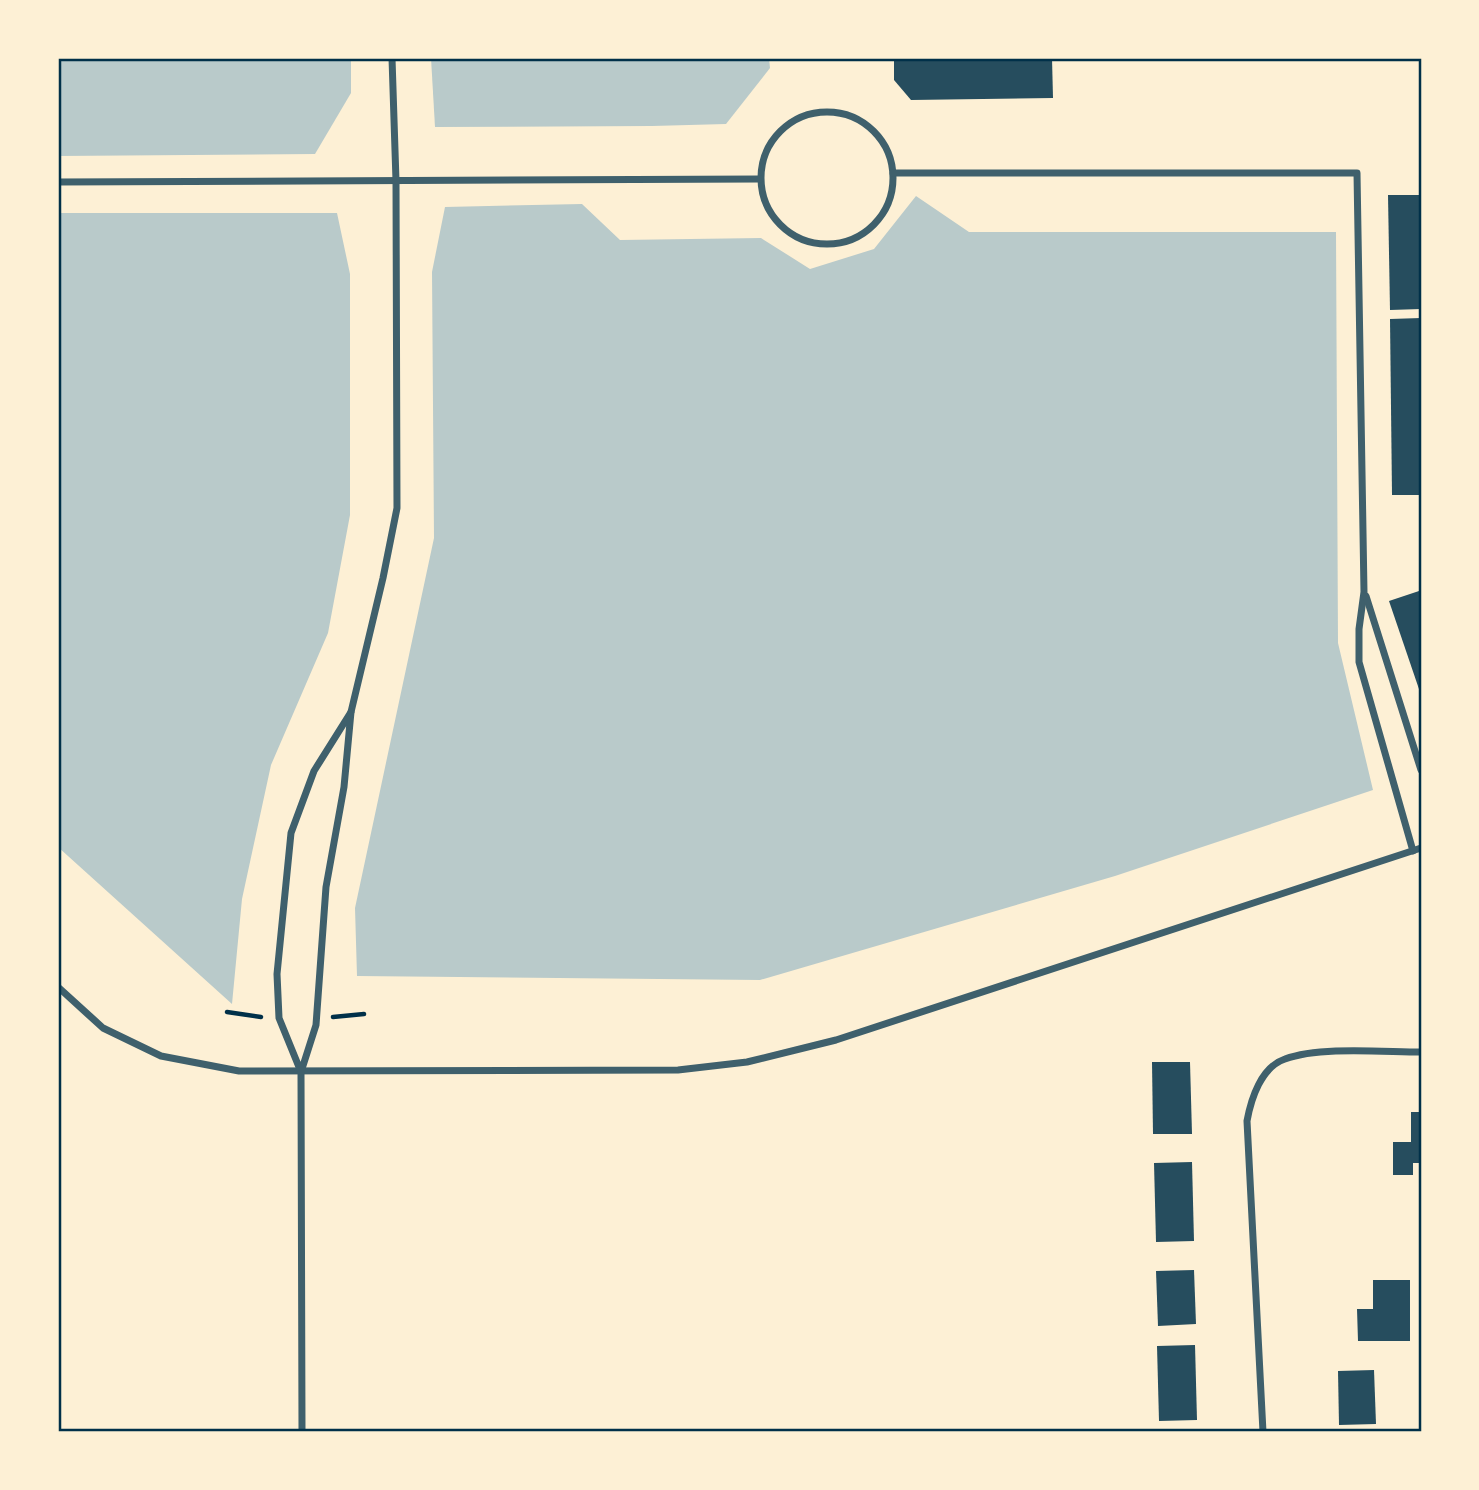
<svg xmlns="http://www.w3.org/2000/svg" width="1479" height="1490" font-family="'PT Sans Narrow',sans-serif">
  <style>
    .green { fill: #b9caca }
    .building { fill: #264d5e }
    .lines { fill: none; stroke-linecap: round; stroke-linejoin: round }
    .path { stroke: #003049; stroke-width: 4.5 }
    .minor { stroke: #3f606c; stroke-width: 7 }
    .neatline { fill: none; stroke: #003049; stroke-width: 2.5 }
  </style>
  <rect width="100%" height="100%" fill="#fdf0d5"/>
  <g class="green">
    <path d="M58 58H351V93L315 154 58 156Z"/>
    <path d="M431 58H769L770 68 726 124 652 126 435 127Z"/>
    <path d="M916 196 969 232H1336L1338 643 1373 790 1115 876 760 980 357 976 355 908 434 538 432 272 445 207 582 204 620 240 761 238 810 269 874 249Z"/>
    <path d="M58 213H337L350 274V515L328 633 271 765 242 899 232 1004 58 847Z"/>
  </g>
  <g class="building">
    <path d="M894 58H1052L1053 98 911 100 894 80Z"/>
    <path d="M1388 195H1421V309L1390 310Z"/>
    <path d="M1421 318V495H1392L1390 319Z"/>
    <path d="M1419 591 1421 596V695L1389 601Z"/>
    <path d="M1152 1062H1190L1192 1134H1153Z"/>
    <path d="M1411 1112H1421V1163H1413V1175H1393V1142H1411Z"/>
    <path d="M1192 1162 1194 1241 1156 1242 1154 1163Z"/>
    <path d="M1194 1270 1196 1324 1158 1326 1156 1271Z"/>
    <path d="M1373 1280H1410V1341H1358L1357 1309H1373Z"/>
    <path d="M1195 1345 1197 1420 1159 1421 1157 1346Z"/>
    <path d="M1374 1370 1376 1424 1339 1425 1338 1371Z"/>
  </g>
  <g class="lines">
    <g class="path">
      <path d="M227 1012 261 1017"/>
      <path d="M333 1017 364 1014"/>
    </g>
    <g class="minor">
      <circle cx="827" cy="178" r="66"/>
      <path d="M893 173H1357L1364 592 1359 629V662L1413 851"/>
      <path d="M58 182 760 179"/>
      <path d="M1366 596 1421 770"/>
      <path d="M351 712 383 578 397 508 396 181 392 58"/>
      <path d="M58 987 103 1028 161 1056 239 1071 678 1070 747 1062 836 1040 1421 848"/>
      <path d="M301 1072 279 1018 277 974 291 833 314 771 351 712 344 787 326 887 316 1025 301 1072 302 1432"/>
      <path d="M1263 1432 1247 1121C1251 1099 1261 1067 1285 1059 1320 1046 1384 1052 1421 1052"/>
    </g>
  </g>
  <rect width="1479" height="1490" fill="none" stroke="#fdf0d5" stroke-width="119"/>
  <rect x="60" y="60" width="1360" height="1370" class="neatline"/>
</svg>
